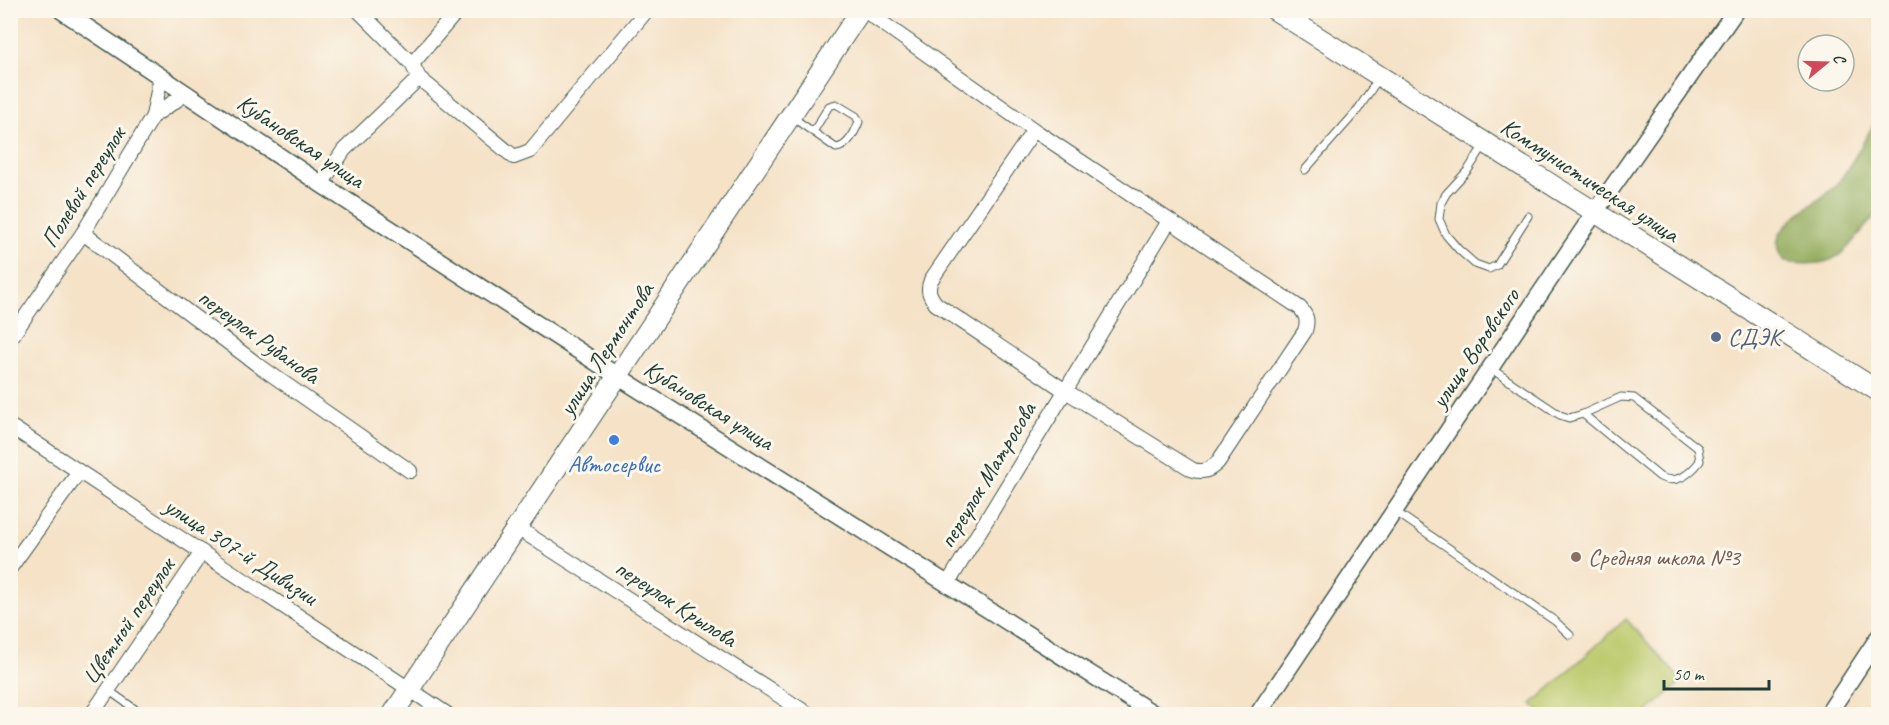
<svg xmlns="http://www.w3.org/2000/svg" width="1889" height="725" font-family="Caveat,sans-serif">
  <style>
    .green { fill: #bbc96b; stroke: #6d8350; stroke-width: 1.5 }
    .forest { fill: #94ad5f; stroke: #5a754a; stroke-width: 1.5 }
    .lines { fill: none; stroke-linecap: round; stroke-linejoin: round }
    .service-casing { stroke: #3f564a; stroke-width: 9 }
    .minor-casing { stroke: #3f564a; stroke-width: 16 }
    .tertiary-casing { stroke: #3f564a; stroke-width: 19 }
    .secondary-casing { stroke: #3f564a; stroke-width: 22 }
    .service { stroke: #fff; stroke-width: 7 }
    .minor { stroke: #fff; stroke-width: 14 }
    .tertiary { stroke: #fff; stroke-width: 16 }
    .secondary { stroke: #fff; stroke-width: 20 }
    .service-dot { fill: #5c6f8a; stroke: #fbf7ec; stroke-width: 2 }
    .shop-dot { fill: #3f7fe0; stroke: #fbf7ec; stroke-width: 2 }
    .education-dot { fill: #8d6e63; stroke: #fbf7ec; stroke-width: 2 }
    .labels { text-anchor: middle; stroke-width: 6; stroke-linejoin: round; paint-order: stroke }
    .street-label { font-size: 24px; fill: #1f3d34; stroke: #fbf7ec }
    .service-label { font-size: 24px; fill: #4e5e75; stroke: #fbf7ec; text-anchor: start }
    .shop-label { font-size: 24px; fill: #366cbe; stroke: #fbf7ec }
    .education-label { font-size: 24px; fill: #785e54; stroke: #fbf7ec; text-anchor: start }
  </style>
  <rect width="100%" height="100%" fill="#fbf7ec"/>
  <filter id="ink" filterUnits="userSpaceOnUse"><feTurbulence type="fractalNoise" baseFrequency=".0167" numOctaves="2"/><feDisplacementMap in="SourceGraphic" scale="12" xChannelSelector="R" yChannelSelector="G"/><feConvolveMatrix kernelMatrix="1 2 1 2 8 2 1 2 1" color-interpolation-filters="sRGB"/></filter>
  <filter id="wash" filterUnits="userSpaceOnUse"><feTurbulence type="fractalNoise" baseFrequency=".008" numOctaves="4" result="noise"/><feDisplacementMap in="SourceGraphic" scale="24" xChannelSelector="R" yChannelSelector="G"/><feGaussianBlur stdDeviation="1.35" result="paint"/><feColorMatrix in="noise" values="0 0 0 0 0 0 0 0 0 0 0 0 0 0 0 0 0 1.4 0 .05"/><feComposite in="paint" operator="in"/></filter>
  <g filter="url(#wash)">
    <rect width="100%" height="100%" fill="#f5e2c7"/>
    <path class="green" d="M1626 619 1682 681 1645 714H1542L1532 704Z"/>
    <path class="forest" d="M1878 117V212C1843 251 1842 270 1785 262 1755 229 1821 204 1837 184 1853 164 1865 138 1878 117Z"/>
  </g>
  <g filter="url(#ink)">
    <g class="lines">
      <g class="service-casing">
        <g id="service">
          <path d="M792 117 836 148C847 147 855 132 859 122L856 116 836 104 829 106 813 132"/>
          <path d="M1484 145 1468 170 1446 194 1441 203 1439 219 1446 235 1459 250 1475 264 1489 269 1497 265 1528 216"/>
          <path d="M1305 170 1357 111 1378 79"/>
          <path d="M1490 368 1560 415 1569 418 1583 414 1660 477C1677 485 1690 474 1700 461L1698 448 1634 398 1621 397 1583 414"/>
          <path d="M1396 512 1555 621 1570 635"/>
          <path d="M108 690 142 714"/>
        </g>
      </g>
      <g class="minor-casing">
        <g id="minor">
          <path d="M358 10 412 64 419 78 514 157 530 151 647 10"/>
          <path d="M864 10 1034 130 1300 308C1307 316 1308 321 1305 331L1218 462C1210 470 1204 473 1193 470L1064 390 936 304C929 295 927 290 931 280L1034 130"/>
          <path d="M412 64 458 10"/>
          <path d="M153 116 161 76"/>
          <path d="M321 184 344 150 419 78"/>
          <path d="M83 233 258 365 410 471"/>
          <path d="M10 339 83 233 153 116 187 93"/>
          <path d="M10 426 447 714"/>
          <path d="M519 529 808 714"/>
          <path d="M10 568 79 472"/>
          <path d="M948 583 1169 221"/>
          <path d="M92 714 202 552"/>
        </g>
      </g>
      <g class="tertiary-casing">
        <g id="tertiary">
          <path d="M61 10 321 184 619 377 1154 714"/>
          <path d="M1258 714 1595 212 1736 10"/>
          <path d="M1828 714 1878 638"/>
        </g>
      </g>
      <g class="secondary-casing">
        <g id="secondary">
          <path d="M1275 10 1878 391"/>
          <path d="M393 714 861 10"/>
        </g>
      </g>
      <use href="#service" class="service"/>
      <use href="#minor" class="minor"/>
      <use href="#tertiary" class="tertiary"/>
      <use href="#secondary" class="secondary"/>
    </g>
  </g>
  <circle class="service-dot" cx="1716" cy="337" r="6"/>
  <circle class="shop-dot" cx="614" cy="440" r="6"/>
  <circle class="education-dot" cx="1576" cy="557" r="6"/>
  <g class="labels">
    <g class="street-label">
      <text transform="translate(301 141) rotate(34)" y="8">Кубановская улица</text>
      <text transform="translate(1590 180) rotate(33)" y="8">Коммунистическая улица</text>
      <text transform="translate(83 187) rotate(-58)" y="8">Полевой переулок</text>
      <text transform="translate(259 336) rotate(36)" y="8">переулок Рубанова</text>
      <text transform="translate(1475 348) rotate(-56)" y="8">улица Воровского</text>
      <text transform="translate(606 349) rotate(-57)" y="8">улица Лермонтова</text>
      <text transform="translate(709 405) rotate(32)" y="8">Кубановская улица</text>
      <text transform="translate(987 475) rotate(-59)" y="8">переулок Матросова</text>
      <text transform="translate(241 551) rotate(33)" y="8">улица 307-й Дивизии</text>
      <text transform="translate(676 603) rotate(33)" y="8">переулок Крылова</text>
      <text transform="translate(128 621) rotate(-56)" y="8">Цветной переулок</text>
    </g>
    <g class="service-label">
      <text x="1728" y="345">СДЭК</text>
    </g>
    <g class="shop-label">
      <text x="614" y="472">Автосервис</text>
    </g>
    <g class="education-label">
      <text x="1588" y="565">Средняя школа №3</text>
    </g>
  </g>
  <rect width="1889" height="725" fill="none" stroke="#fbf7ec" stroke-width="36"/>
  <g transform="translate(1826 63) rotate(71)"><circle r="28" fill="#fbf7ec" stroke="#a3ada2" stroke-width="1.5"/>
  <path d="M0-4.5L10 22L0 15L-10 22Z" fill="#d1495b"/>
  <text y="-9" font-size="16" font-weight="bold" text-anchor="middle" fill="#1f3d34">С</text>
  </g>
  <path d="M1664 680v9h105v-9" fill="none" stroke="#1f3d34" stroke-width="3"/>
  <text x="1673" y="680" font-size="18" fill="#1f3d34" stroke="#fbf7ec" stroke-width="4.5" paint-order="stroke">50 m</text>
</svg>
